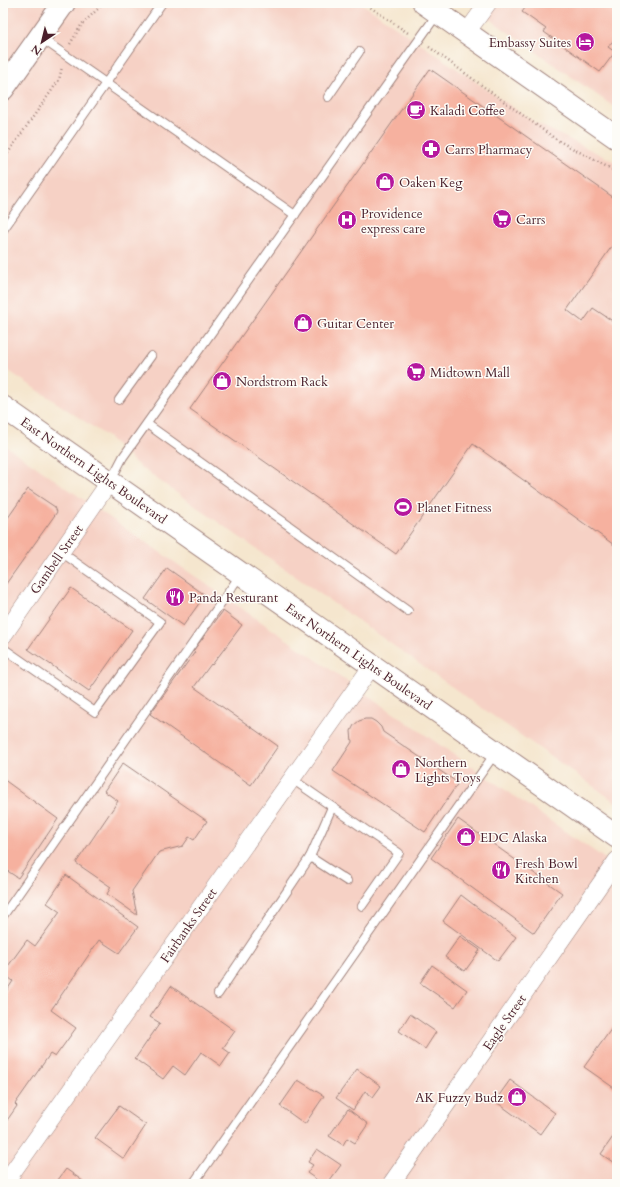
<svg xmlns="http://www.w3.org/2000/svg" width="620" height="1187" font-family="Cardo,serif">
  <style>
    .built { fill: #f6d1c5 }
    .building { fill: #f6b19f }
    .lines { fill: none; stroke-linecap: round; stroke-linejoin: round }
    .lane-casing { stroke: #a0827c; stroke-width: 10 }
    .street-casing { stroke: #a0827c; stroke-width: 18 }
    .primary-casing { stroke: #a0827c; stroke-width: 24 }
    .highway-casing { stroke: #a0827c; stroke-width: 24 }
    .path { stroke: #a0827c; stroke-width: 2.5; stroke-dasharray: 1 3; stroke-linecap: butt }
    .lane { stroke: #fff; stroke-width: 8 }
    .street { stroke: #fff; stroke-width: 17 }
    .primary { stroke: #fff; stroke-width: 22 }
    .highway { stroke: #fff; stroke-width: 22 }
    .labels { text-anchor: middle; stroke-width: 3; stroke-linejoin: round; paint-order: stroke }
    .poi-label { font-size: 13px; fill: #4a1f2b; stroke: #fdfcf7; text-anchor: start }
    .street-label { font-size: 13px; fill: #4a1f2b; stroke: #fdfcf7 }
  </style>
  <rect width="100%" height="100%" fill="#fdfcf7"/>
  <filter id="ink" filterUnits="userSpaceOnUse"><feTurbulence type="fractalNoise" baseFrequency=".025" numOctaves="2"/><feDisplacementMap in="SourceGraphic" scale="8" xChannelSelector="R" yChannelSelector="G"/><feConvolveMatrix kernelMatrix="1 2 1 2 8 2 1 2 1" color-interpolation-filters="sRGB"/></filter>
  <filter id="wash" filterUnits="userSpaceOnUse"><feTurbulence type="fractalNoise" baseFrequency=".012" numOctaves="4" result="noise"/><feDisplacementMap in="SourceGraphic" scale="16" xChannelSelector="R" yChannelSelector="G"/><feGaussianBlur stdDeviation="0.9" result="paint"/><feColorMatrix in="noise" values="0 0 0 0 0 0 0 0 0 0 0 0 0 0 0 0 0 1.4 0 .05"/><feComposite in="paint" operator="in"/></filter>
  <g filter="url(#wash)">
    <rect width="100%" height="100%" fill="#f5e6ce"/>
    <g class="built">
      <path d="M3 3H361L534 122 617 163V803L140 467 108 437 3 367Z"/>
      <path d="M467 3H617V109Z"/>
      <path d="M3 444 617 867V1184H3Z"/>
    </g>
    <g id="blocks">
      <g class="building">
        <path d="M529 3H615L617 4V27L615 30 617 32V36L608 47 615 52 600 72 544 32 546 29 522 12Z"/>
        <path d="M430 69 617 200V239L567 310 583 322 593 308 617 324V547L473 444 396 554 190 409Z"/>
        <path d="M28 489 55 507 57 512 3 588V525Z"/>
        <path d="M167 568 205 595 183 626 145 599Z"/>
        <path d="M71 588 132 630 89 691 28 649Z"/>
        <path d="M223 611 242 625 212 665 211 664 194 687 278 746 251 785 150 714 195 652 193 651Z"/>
        <path d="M365 719H371L376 722 381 727 383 732 458 783 425 832 333 771 352 742 351 731 354 725 359 721Z"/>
        <path d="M123 763 207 821 194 840 189 837 183 846 159 852 132 891 137 915 107 894 111 887 76 863 118 801 104 791Z"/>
        <path d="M3 779 58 819 18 878 3 868Z"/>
        <path d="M458 819 562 893 534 933 431 858Z"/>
        <path d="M66 875 138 927 119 953 99 940 51 1010 76 1028 55 1057 50 1054 15 1104 17 1106 3 1126V996L13 981 3 973 27 940 35 946 60 912 47 903Z"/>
        <path d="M461 895 516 937 498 961 443 921Z"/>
        <path d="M460 936 480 950 465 971 445 957Z"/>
        <path d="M432 965 467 990 455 1007 420 983Z"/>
        <path d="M171 986 235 1031 223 1048 230 1053 221 1066 201 1052 185 1075 173 1066 163 1079 135 1059 160 1023 150 1017Z"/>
        <path d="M410 1014 436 1032 425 1049 399 1031Z"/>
        <path d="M617 1021V1090L584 1067Z"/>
        <path d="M357 1069 381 1086 373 1097 365 1091 353 1110 336 1098Z"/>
        <path d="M298 1080 324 1096 305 1124 280 1106Z"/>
        <path d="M510 1080 555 1113 540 1134 495 1101Z"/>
        <path d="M119 1106 146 1125 124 1159 95 1138Z"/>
        <path d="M348 1109 368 1124 355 1143 347 1138 343 1145 329 1136Z"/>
        <path d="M617 1131V1165L601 1154Z"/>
        <path d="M317 1149 341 1165 327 1184H323L307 1173 313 1165 308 1162Z"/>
        <path d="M66 1169 87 1184H55Z"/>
      </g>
    </g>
  </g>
  <g filter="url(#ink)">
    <use href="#blocks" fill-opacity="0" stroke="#a0827c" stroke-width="1"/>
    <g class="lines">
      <g class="lane-casing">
        <g id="lane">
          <path d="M41 38 295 215"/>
          <path d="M328 97 359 52"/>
          <path d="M3 230 162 3"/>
          <path d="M119 400 151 356"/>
          <path d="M147 424 408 611"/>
          <path d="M111 480 123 457 438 13"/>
          <path d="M3 648 95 712 160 622 61 552"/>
          <path d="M292 779 399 853 362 906"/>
          <path d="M310 857 347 881"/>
          <path d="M3 916 241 574"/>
          <path d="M218 994 310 857 332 807"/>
          <path d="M193 1184 496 752"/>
        </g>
      </g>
      <g class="street-casing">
        <g id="street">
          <path d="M467 32 488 3"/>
          <path d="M3 636 110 481"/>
          <path d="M4 1184 372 666"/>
          <path d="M391 1184 617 860"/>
        </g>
      </g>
      <g class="primary-casing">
        <g id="primary">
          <path d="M424 3 617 138"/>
          <path d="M3 407 617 837"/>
        </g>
      </g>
      <g class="highway-casing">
        <path id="highway" d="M3 89 64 3"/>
      </g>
      <g class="path">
        <path d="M364 3 408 33"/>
        <path d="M70 44 82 24 104 3"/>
        <path d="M429 47 557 140 617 172"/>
        <path d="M3 160 59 80 62 67"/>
      </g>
      <use href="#lane" class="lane"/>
      <use href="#street" class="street"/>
      <use href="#primary" class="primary"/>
      <use href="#highway" class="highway"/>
    </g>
  </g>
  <defs>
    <g id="hotel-disc" transform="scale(1)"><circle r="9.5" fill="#b5179e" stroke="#fdfcf7"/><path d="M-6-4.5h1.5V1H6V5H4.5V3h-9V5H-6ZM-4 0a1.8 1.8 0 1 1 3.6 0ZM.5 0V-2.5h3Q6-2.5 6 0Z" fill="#fff"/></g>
    <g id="cafe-disc" transform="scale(1)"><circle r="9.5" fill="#b5179e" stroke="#fdfcf7"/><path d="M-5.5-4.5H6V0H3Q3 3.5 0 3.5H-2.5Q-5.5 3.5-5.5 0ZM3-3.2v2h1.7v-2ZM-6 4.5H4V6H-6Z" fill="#fff"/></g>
    <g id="pharmacy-disc" transform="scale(1)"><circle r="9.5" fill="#b5179e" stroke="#fdfcf7"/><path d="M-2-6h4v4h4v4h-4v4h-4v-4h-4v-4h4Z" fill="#fff"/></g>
    <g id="shop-disc" transform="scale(1)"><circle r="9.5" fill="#b5179e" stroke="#fdfcf7"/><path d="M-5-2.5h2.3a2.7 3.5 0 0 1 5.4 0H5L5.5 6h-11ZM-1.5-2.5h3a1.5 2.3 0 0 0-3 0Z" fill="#fff"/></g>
    <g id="supermarket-disc" transform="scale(1)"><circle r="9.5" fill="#b5179e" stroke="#fdfcf7"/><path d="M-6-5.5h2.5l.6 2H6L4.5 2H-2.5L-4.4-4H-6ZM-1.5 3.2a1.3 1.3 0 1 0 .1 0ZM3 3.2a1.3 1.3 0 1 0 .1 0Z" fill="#fff"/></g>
    <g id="hospital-disc" transform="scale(1)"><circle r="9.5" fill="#b5179e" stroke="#fdfcf7"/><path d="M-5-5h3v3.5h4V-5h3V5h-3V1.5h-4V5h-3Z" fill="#fff"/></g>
    <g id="stadium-disc" transform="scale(1)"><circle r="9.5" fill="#b5179e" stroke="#fdfcf7"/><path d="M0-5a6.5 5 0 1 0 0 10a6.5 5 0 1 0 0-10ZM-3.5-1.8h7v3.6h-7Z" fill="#fff"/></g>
    <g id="restaurant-disc" transform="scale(1)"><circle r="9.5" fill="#b5179e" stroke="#fdfcf7"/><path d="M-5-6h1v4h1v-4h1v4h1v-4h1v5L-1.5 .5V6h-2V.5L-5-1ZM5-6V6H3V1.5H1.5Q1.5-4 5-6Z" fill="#fff"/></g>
  </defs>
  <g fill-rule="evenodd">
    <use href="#hotel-disc" x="585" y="42"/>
    <use href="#cafe-disc" x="416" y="110"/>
    <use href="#pharmacy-disc" x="431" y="149"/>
    <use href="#shop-disc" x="385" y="182"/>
    <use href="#supermarket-disc" x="502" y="219"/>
    <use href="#hospital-disc" x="347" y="220"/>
    <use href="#shop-disc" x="303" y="323"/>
    <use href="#supermarket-disc" x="416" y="372"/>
    <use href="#shop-disc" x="222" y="381"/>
    <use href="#stadium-disc" x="403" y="507"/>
    <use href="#restaurant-disc" x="175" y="597"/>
    <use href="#shop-disc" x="401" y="769"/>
    <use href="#shop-disc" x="466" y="837"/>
    <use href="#restaurant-disc" x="501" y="870"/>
    <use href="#shop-disc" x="517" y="1097"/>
  </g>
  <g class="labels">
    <g class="poi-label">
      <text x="571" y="47" text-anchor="end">Embassy Suites</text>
      <text x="430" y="115">Kaladi Coffee</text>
      <text x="445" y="154">Carrs Pharmacy</text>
      <text x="399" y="187">Oaken Keg</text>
      <text x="361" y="218">Providence<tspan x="361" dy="15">express care</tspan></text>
      <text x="516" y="224">Carrs</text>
      <text x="317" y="328">Guitar Center</text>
      <text x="430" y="377">Midtown Mall</text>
      <text x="236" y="386">Nordstrom Rack</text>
      <text x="417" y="512">Planet Fitness</text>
      <text x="189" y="602">Panda Resturant</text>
      <text x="415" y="767">Northern<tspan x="415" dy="15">Lights Toys</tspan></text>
      <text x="480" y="842">EDC Alaska</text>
      <text x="515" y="868">Fresh Bowl<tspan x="515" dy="15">Kitchen</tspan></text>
      <text x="503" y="1102" text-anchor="end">AK Fuzzy Budz</text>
    </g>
    <g class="street-label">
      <text transform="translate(94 470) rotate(35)" y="5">East Northern Lights Boulevard</text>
      <text transform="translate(56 559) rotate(-55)" y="5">Gambell Street</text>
      <text transform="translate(359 656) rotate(35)" y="5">East Northern Lights Boulevard</text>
      <text transform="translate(188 925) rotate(-55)" y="5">Fairbanks Street</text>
      <text transform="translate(504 1022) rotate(-55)" y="5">Eagle Street</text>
    </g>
  </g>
  <rect width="620" height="1187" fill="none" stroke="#fdfcf7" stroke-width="16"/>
  <g transform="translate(42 42) rotate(215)" stroke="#fdfcf7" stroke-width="3" paint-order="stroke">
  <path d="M0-3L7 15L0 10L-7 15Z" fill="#4a1f2b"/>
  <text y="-6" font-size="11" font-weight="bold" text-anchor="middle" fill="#4a1f2b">N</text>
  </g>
</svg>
